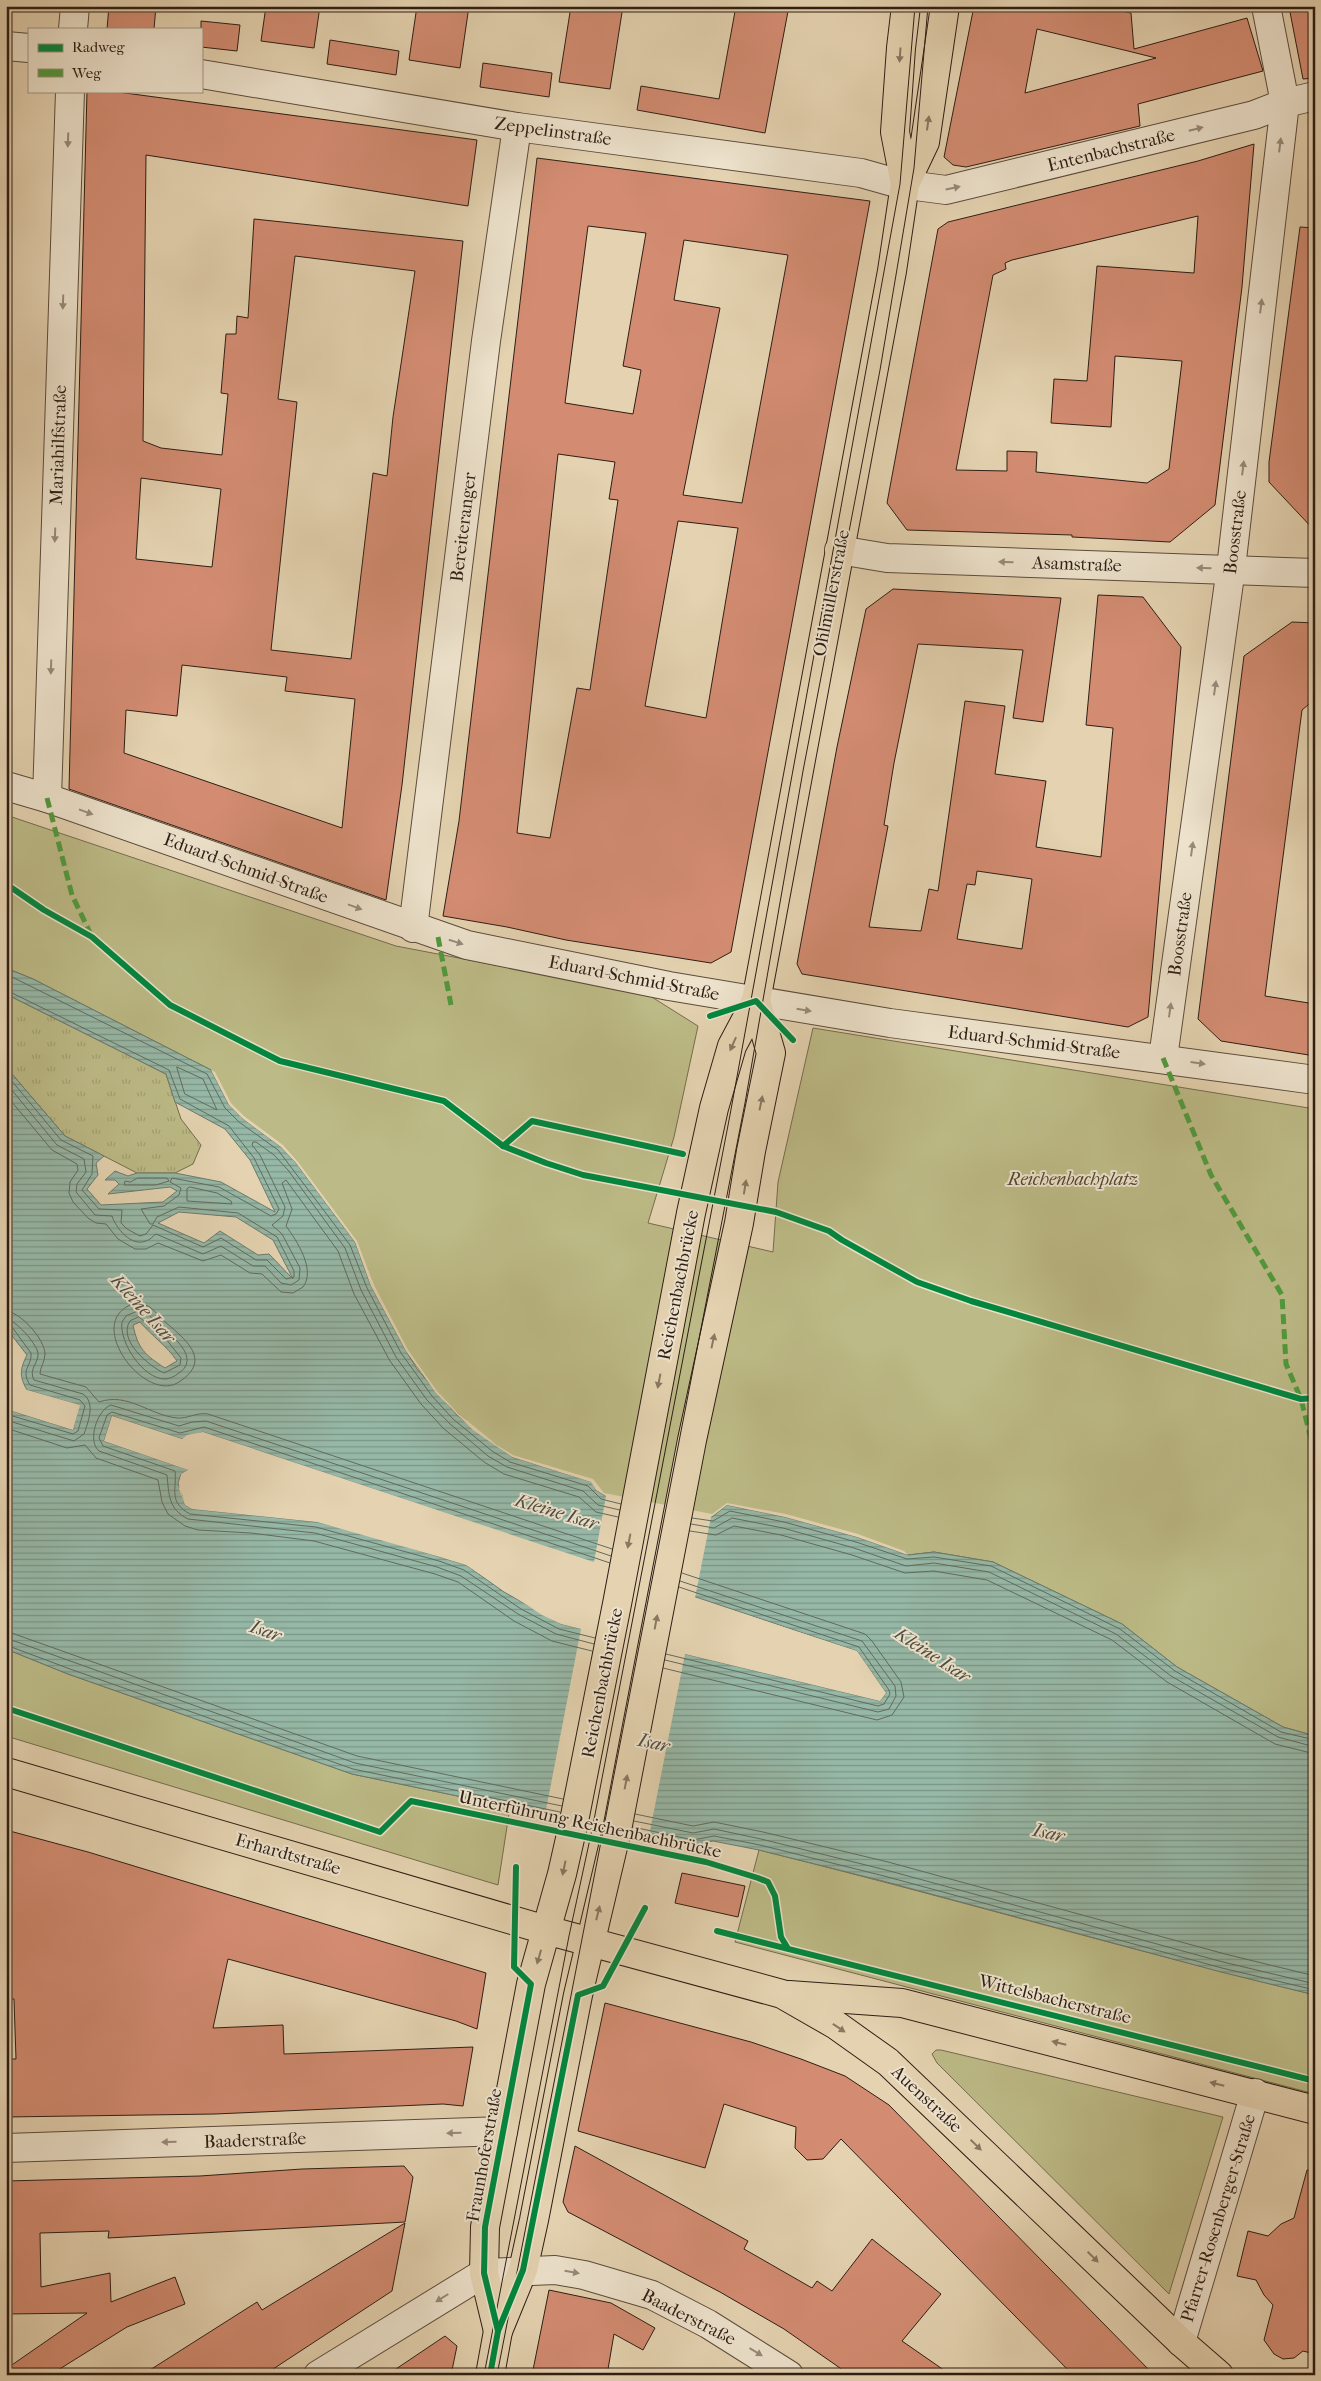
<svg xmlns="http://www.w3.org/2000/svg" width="1321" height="2381" font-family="'IM FELL French Canon',serif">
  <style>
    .grass { fill: url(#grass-tufts); stroke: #756c4e }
    .park { fill: #bcba86; stroke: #756c4e }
    .water { fill: url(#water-rules); stroke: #6c7a6d; fill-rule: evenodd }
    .pier { fill: #e4d2b0; fill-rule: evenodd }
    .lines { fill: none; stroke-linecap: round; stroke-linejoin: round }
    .shore { stroke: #626b5e; stroke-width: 1 }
    .building { fill: #d38c72; stroke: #2e1e15; fill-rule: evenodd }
    .minor-casing { stroke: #5c4b3c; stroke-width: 30 }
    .major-casing { stroke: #2e1e15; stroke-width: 30 }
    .minor { stroke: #ede2cc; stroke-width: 28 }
    .major { stroke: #e4d2b0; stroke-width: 28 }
    .tram { stroke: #2e1e15; stroke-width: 1 }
    .quiet { stroke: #509a3d; stroke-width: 5; stroke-dasharray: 10 5; stroke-linecap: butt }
    .cycleway-casing { stroke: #ede2cc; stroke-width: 9 }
    .cycleway { stroke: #00873e; stroke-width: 6 }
    .oneway { fill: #897862 }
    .oneway2 { fill: #978a7a }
    .labels { text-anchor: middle; stroke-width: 4; stroke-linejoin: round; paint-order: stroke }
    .street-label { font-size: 18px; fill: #2e1e15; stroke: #ede2cc }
    .park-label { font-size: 18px; font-style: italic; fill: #524531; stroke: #ede2cc }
    .water-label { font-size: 19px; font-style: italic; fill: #4d4c41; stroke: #ede2cc }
  </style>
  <defs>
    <pattern id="grass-tufts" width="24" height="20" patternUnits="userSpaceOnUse" patternTransform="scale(1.25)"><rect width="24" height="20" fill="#bcba86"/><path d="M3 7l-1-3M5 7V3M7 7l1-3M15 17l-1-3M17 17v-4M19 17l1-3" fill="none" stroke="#a29f73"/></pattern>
    <pattern id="water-rules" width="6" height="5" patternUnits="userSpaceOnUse" patternTransform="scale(1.25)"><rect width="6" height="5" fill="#96b8a7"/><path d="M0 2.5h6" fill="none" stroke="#7b9587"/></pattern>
  </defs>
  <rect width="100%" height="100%" fill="#e4d2b0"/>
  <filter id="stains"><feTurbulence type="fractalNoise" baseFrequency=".004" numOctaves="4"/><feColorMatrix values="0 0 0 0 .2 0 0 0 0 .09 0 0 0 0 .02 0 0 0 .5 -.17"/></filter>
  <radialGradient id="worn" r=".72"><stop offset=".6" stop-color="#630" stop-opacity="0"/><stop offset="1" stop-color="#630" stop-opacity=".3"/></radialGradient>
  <path class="grass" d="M6 994 166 1074 181 1119 201 1145 193 1164 175 1173H137L65 1136 6 1067Z"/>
  <g class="park">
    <path d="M6 815 396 946 647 994 698 1026 674 1137 648 1223 773 1252 778 1182 813 1028 1315 1109V1736L1283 1727 1177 1667 1122 1624 993 1562 934 1552 908 1555 603 1495 512 1457 495 1447 436 1393 229 1105 211 1070 33 979 6 968Z"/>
    <path d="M6 1649 68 1674 352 1774 510 1807 498 1885 6 1736Z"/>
    <path d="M759 1850C945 1896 1129 1950 1315 1995V2094L735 1942Z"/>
    <path d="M936 2050H941L1223 2117 1169 2294 937 2063 932 2054Z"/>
  </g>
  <path class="water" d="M6 968 33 979 211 1070 229 1105 242 1118 281 1147 296 1163 355 1242 371 1286 406 1351 417 1369 457 1415 512 1457 592 1482 596 1490 604 1495 712 1517 727 1505 785 1517 857 1537 908 1555 934 1552 993 1562 1122 1624 1177 1667 1283 1727 1315 1736V1995L1221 1972 883 1881 759 1850 713 1841 693 1845 352 1774 68 1674 6 1649V1409L73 1430 79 1405 27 1390C19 1376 20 1369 27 1355L6 1328V1067L65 1136 104 1156 96 1163 98 1175 87 1189 101 1205 163 1202 177 1191 170 1187 108 1194 119 1184 115 1180H105L115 1171 128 1176 137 1173H175L221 1182 275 1212 250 1160 225 1129 175 1102 166 1074 6 994ZM179 1212 236 1217 273 1240 293 1279 269 1254 258 1255 220 1231 204 1243 158 1223ZM140 1322C152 1336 167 1346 177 1361L165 1368C145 1355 138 1349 133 1325ZM112 1416 182 1439 203 1432 857 1651 886 1693 880 1701 561 1624 504 1592 466 1565 362 1533 317 1522 192 1509 185 1505 178 1483 181 1474 189 1470 104 1441Z"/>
  <g class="pier">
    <path d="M211 1070 215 1072 231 1103 244 1116 283 1145 298 1162 357 1241 374 1285 408 1350 437 1391 459 1414 497 1445 513 1455 593 1479 604 1493 712 1514 727 1503 786 1514 858 1534 904 1551 908 1555 857 1537 785 1517 727 1505 711 1517 695 1598 857 1651 886 1693 880 1701 685 1654 649 1836 545 1815 581 1629 561 1624 542 1615 466 1565 440 1557 317 1522 192 1509 185 1505 179 1489 181 1474 188 1470 104 1441 112 1416 182 1439 187 1435 203 1432 594 1562 606 1496 596 1490 591 1482 512 1457 473 1430 436 1393 406 1351 371 1286 355 1242 296 1163 281 1147 242 1118 229 1105ZM113 1419 182 1442 202 1434 855 1653 883 1693 879 1698 562 1622 525 1603 467 1563 362 1531 317 1520 193 1507 186 1503 182 1495 181 1483 183 1476 190 1472 191 1469 107 1439Z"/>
    <path d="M24 1389 80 1405 73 1430 6 1409V1406L72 1427 77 1407 27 1392Z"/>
  </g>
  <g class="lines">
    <g class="shore">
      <path d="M6 974 207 1074 225 1108 239 1122 278 1150 350 1245 367 1288 401 1353 432 1396 453 1419 492 1451 510 1462 588 1486 601 1499 621 1504"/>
      <path d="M6 990 169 1070 180 1099 229 1126 254 1158 279 1209 276 1214 271 1216 219 1187 172 1178 170 1182 181 1188 179 1195 164 1206 141 1209 150 1224H153L157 1217 179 1207 238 1213 277 1237 294 1271V1277L286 1279 267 1260H256L221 1238 203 1247 153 1225 146 1234 140 1236 127 1229 121 1223 122 1210 99 1209 82 1190 92 1174 93 1156 61 1140 6 1074"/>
      <path d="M177 1067 203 1079 217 1110 185 1094Z"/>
      <path d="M6 1083 57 1145 84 1159 86 1172 77 1184 76 1192 95 1215 112 1216C116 1228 131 1247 146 1241 150 1240 153 1236 156 1234L203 1254 221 1246 253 1266H265L281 1283 291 1285 299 1280 300 1268 282 1234 272 1225 283 1216 285 1207 260 1155 252 1145 253 1142H256L274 1155 288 1170 345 1248 361 1290 396 1357 427 1400 449 1423 488 1456 507 1467 583 1491 598 1505 620 1510"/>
      <path d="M6 1095 52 1150 77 1164 78 1170 70 1182 69 1193 73 1202 88 1218 96 1223 106 1224 118 1239 135 1249H146L158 1243 203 1261 221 1255 250 1273 262 1274 281 1292 293 1293 303 1287C316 1270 297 1241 286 1226L292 1209 282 1183 286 1180 338 1251 354 1294 390 1361 421 1404 443 1428 484 1462 504 1474 579 1497 596 1512 618 1517"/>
      <path d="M138 1178H167L169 1181 156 1185H124L125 1181 130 1182Z"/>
      <path d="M190 1187 217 1193 231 1201 232 1204 187 1201V1189Z"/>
      <path d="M136 1303C151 1303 155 1313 164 1321 185 1339 213 1360 179 1382 144 1405 80 1318 136 1303Z"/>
      <path d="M6 1311C21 1312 45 1340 45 1354 45 1362 40 1367 40 1374L86 1387 99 1402C128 1392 149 1415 177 1418 187 1419 197 1412 208 1414L612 1549"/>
      <path d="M138 1311C149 1311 159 1326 168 1333 181 1343 197 1361 179 1373 175 1376 170 1379 165 1379 143 1379 119 1342 122 1322L126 1316Z"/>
      <path d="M139 1317 166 1339 181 1358 180 1365 164 1373C149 1366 117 1340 130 1321Z"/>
      <path d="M6 1319C16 1320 36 1343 38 1353 39 1363 28 1369 34 1380L83 1394C96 1403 88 1422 84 1434L74 1441 6 1420"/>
      <path d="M6 1325 12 1327 31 1353C32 1367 20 1369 30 1385L80 1400 85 1406 78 1431 73 1434 6 1414"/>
      <path d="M6 1428 67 1448 85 1445 96 1458 158 1480 162 1502 168 1514 185 1526 198 1530 251 1533 314 1541 435 1574 458 1582 514 1621 552 1641 592 1651"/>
      <path d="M692 1518 713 1521 730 1511 784 1522 856 1542 907 1559 934 1557 991 1566 1120 1629 1175 1671 1281 1732 1315 1740"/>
      <path d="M691 1524 714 1528 732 1518 783 1528 854 1548 906 1566 934 1563 989 1572 1116 1634 1171 1676 1278 1737 1315 1747"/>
      <path d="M690 1531 716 1535 734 1526 781 1535 852 1555 905 1573 934 1571 987 1580 1112 1640 1167 1682 1275 1744 1315 1754"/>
      <path d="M6 1631 357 1756 563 1799"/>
      <path d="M6 1638 355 1763 562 1806"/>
      <path d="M595 1638 559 1629 521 1609 464 1570 439 1561 316 1527 190 1514C168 1502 177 1490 175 1471L103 1446 99 1438 107 1415 112 1412 180 1433 204 1427 610 1563"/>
      <path d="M594 1644 556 1634 518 1614 461 1576 437 1567 315 1533 188 1519C168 1509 169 1494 167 1475L99 1451C87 1441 97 1410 111 1405L179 1426 192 1422 206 1421 611 1556"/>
      <path d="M6 1645 70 1669 353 1769 560 1812"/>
      <path d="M666 1654 878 1706 884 1704 890 1694 889 1690 859 1647 679 1587"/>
      <path d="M665 1660 878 1712 889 1709 896 1696 895 1686 862 1641 680 1581"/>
      <path d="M663 1668 877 1720 892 1715 904 1697 901 1682 872 1641 865 1634 682 1573"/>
      <path d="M635 1814 693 1826 714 1822 763 1832 888 1862 1225 1954 1315 1976"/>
      <path d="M634 1821 693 1833 714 1829 761 1839 886 1870 1223 1962 1315 1984"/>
      <path d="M633 1827 693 1840 714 1836 760 1845 884 1876 1222 1968 1315 1990"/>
    </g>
  </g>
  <g class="building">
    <path d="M109 6H156L154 29H107Z"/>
    <path d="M266 6H320L314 48 261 41Z"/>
    <path d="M417 6H469L460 68 409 60Z"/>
    <path d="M571 6H623L610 89 559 82Z"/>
    <path d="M736 6H789L765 133 637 110 641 86 719 99Z"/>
    <path d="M974 6H1095L1131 13 1134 49 1247 18 1263 71 1138 104 1140 126 966 167 953 165 944 157ZM1037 29 1128 51 1156 58 1025 93Z"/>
    <path d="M1315 7V78L1303 79 1290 12Z"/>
    <path d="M201 21 240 25 237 51 201 47Z"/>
    <path d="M330 40 399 51 396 75 327 64Z"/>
    <path d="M483 63 552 73 549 97 480 87Z"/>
    <path d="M87 91H110L477 140 468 206 146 155 143 441 161 448 222 455 228 394 221 393 226 334H236L237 316 248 318 254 219 463 241 402 785 386 900 69 789ZM295 256 415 271 393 417 387 476 373 473 351 659 271 650 297 402 278 399ZM141 478 221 489 212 567 136 559ZM182 665 287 677 285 691 355 699 342 828 124 753 126 710 177 716Z"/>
    <path d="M1254 144 1242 287 1215 505 1170 542 1072 537V535L907 530 887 503 938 229 948 222 1198 161ZM1198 216 1194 273 1097 266 1087 381 1054 379 1051 423 1111 427 1115 356 1182 361 1169 469 1147 483 1036 472 1037 452 1007 451V471L956 470 993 275 1006 269 1005 263 1012 260Z"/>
    <path d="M537 158 870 201 731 952 711 963 566 940 507 927 443 916 459 821ZM588 226 646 233 623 366 641 370 633 414 565 403ZM684 240 788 255 742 503 683 495 720 308 674 300ZM558 454 615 462 609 499 618 500 590 690 577 688 550 838 517 833ZM678 521 738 528 706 718 645 706Z"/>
    <path d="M1300 227 1315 228V531L1269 482V462Z"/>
    <path d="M893 589 1061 598 1043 722 1013 718 1023 650 918 644 894 763 884 825 888 826 869 927 921 931 929 889 938 891 965 701 1005 706 995 774 1046 781 1036 847 1101 857 1113 728 1086 725 1098 595 1143 597 1181 647 1148 1017 1128 1027 802 974 797 964 837 747 866 609ZM977 871 1032 879 1022 949 957 939 967 884 975 885Z"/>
    <path d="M1292 622 1315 623V699L1302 710 1265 996 1315 1004V1056L1221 1041 1198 1019 1244 656Z"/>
    <path d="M6 1830 88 1852 486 1973 477 2029 456 2021 228 1959 213 2028 283 2025 284 2054 473 2047 463 2106 443 2104 215 2114 6 2117V2059H16L14 1999H6Z"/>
    <path d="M682 1873 745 1886 738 1917 675 1903Z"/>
    <path d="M605 2003 751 2042 801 2059 845 2076 889 2105 1154 2375H1073L841 2139 823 2159 807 2160 795 2148 796 2127 724 2104 705 2168 578 2131Z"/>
    <path d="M575 2146 748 2241 744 2249 812 2288 817 2281 832 2291 872 2239 941 2294 902 2341 951 2375H850L784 2329 720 2292 568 2212 563 2202Z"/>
    <path d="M404 2166 413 2177 405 2222 108 2238 109 2231 40 2233 41 2287 110 2273 111 2302 175 2277 185 2304 127 2327 50 2375H6V2369L87 2313 6 2314V2181L200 2176 302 2169Z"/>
    <path d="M1307 2170 1315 2171V2354L1303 2351 1294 2358 1283 2359 1274 2354 1264 2340 1273 2305 1264 2295 1256 2280 1237 2276 1248 2231 1268 2236 1281 2224 1294 2218Z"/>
    <path d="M405 2223 392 2291 264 2375H142L257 2302 262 2310Z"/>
    <path d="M549 2290 611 2303 655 2328 643 2350 614 2334 607 2375H532Z"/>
    <path d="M445 2336 457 2346 451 2375H387Z"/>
  </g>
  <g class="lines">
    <g class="minor-casing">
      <g id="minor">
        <path d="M73 29 75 6"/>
        <path d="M6 46 29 48"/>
        <path d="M201 74 517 127 861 173 900 184 946 190 1254 115 1285 103 1315 96"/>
        <path d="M839 550 887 558 1315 573"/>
        <path d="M6 786 47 798 467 945 669 986 890 1023 1315 1080"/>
        <path d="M47 798 70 91"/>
        <path d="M413 928 486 341 517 127"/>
        <path d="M1163 1058 1231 568 1285 103 1266 6"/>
        <path d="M6 2148 503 2131"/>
        <path d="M1181 2342 1255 2093"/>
        <path d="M318 2375 484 2273 555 2270 584 2275 652 2295 708 2324 789 2375"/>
      </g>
    </g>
    <g class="major-casing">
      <g id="major">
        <path d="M905 184 925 142 945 6"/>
        <path d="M6 1772 546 1930 782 1994 836 2025 888 2062 1181 2342 1219 2375"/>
        <path d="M789 1995 902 2003 1315 2110"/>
        <path d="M498 2331 484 2273 485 2227 531 1984 562 1874 574 1821 617 1604 691 1213 714 1108 732 1046 756 1001 892 271 905 184 895 132 901 48 906 6"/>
        <path d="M490 2375 498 2331 523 2270 534 2220 578 1995 617 1830 692 1440 739 1223 751 1151 771 1053 756 1001"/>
      </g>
    </g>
    <use href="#minor" class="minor"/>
    <use href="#major" class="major"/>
    <g class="tram">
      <path d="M484 2375 569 1936 593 1825 730 1115 900 184 915 6"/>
      <path d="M497 2375 745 1103 803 771 880 370 914 168 928 6"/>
    </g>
    <g class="quiet">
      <path d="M47 798 72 895 92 937"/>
      <path d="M438 937 451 1005"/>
      <path d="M1163 1058 1211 1175 1282 1295 1286 1364 1301 1399 1315 1455"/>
    </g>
    <g class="cycleway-casing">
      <g id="cycleway">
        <path d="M6 884 44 910 92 937 170 1005 280 1061 444 1101 503 1146 546 1163 583 1175 776 1212 829 1231 842 1240 917 1282 971 1301 1301 1399 1315 1398"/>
        <path d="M710 1016 756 1001 793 1040"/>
        <path d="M503 1146 532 1121 683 1154"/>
        <path d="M6 1708 380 1832 411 1801 706 1862 758 1878 768 1882 775 1896 781 1937 787 1947"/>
        <path d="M717 1931 1315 2081"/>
        <path d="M498 2331 484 2273 485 2227 531 1984 514 1967 516 1867"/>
        <path d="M490 2375 498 2331 523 2270 578 1995 603 1986 645 1908"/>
      </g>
    </g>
    <use href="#cycleway" class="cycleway"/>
  </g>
  <defs><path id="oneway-solid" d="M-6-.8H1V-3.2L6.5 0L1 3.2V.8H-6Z" transform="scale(1.25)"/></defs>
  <g class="oneway">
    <use href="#oneway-solid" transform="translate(900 55) rotate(94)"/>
    <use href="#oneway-solid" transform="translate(928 123) rotate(-82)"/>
    <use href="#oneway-solid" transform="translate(733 1044) rotate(114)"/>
    <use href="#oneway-solid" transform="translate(761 1103) rotate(-78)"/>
    <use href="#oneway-solid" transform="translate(745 1187) rotate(-81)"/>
    <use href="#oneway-solid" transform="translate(713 1341) rotate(-78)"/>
    <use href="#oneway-solid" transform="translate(659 1381) rotate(101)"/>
    <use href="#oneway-solid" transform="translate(629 1541) rotate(101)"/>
    <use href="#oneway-solid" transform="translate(656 1622) rotate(-79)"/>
    <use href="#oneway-solid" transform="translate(626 1782) rotate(-79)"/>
    <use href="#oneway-solid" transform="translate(564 1868) rotate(102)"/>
    <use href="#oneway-solid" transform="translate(598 1913) rotate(-76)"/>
    <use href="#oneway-solid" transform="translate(539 1957) rotate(106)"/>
    <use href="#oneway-solid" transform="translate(839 2028) rotate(34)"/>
    <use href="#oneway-solid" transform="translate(1059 2043) rotate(-166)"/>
    <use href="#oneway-solid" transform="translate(1217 2084) rotate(-166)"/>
    <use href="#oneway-solid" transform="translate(976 2145) rotate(44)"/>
    <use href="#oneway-solid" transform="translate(1093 2257) rotate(44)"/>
  </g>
  <g class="oneway2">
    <use href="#oneway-solid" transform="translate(1196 129) rotate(-14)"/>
    <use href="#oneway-solid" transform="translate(68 140) rotate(92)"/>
    <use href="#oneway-solid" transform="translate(1280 145) rotate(-83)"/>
    <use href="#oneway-solid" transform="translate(953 188) rotate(-12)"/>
    <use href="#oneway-solid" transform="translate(63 302) rotate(92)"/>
    <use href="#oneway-solid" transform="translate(1261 306) rotate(-83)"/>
    <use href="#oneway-solid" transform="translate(1243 468) rotate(-83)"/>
    <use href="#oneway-solid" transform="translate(55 535) rotate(92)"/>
    <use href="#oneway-solid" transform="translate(1006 562) rotate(-178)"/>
    <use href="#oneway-solid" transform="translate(1204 568) rotate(-179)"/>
    <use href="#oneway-solid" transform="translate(51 667) rotate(92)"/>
    <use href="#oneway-solid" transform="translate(1215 688) rotate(-82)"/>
    <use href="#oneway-solid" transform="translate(86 812) rotate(20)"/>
    <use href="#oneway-solid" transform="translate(1192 849) rotate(-82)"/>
    <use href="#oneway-solid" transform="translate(355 907) rotate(20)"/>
    <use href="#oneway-solid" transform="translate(456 942) rotate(17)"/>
    <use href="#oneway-solid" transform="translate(804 1010) rotate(9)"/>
    <use href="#oneway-solid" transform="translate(1170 1010) rotate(-82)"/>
    <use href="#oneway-solid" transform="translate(1198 1063) rotate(8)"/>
    <use href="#oneway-solid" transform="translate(454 2133) rotate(178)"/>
    <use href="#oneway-solid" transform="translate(169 2142) rotate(178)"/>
    <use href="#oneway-solid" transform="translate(572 2272) rotate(10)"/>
    <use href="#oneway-solid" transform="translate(442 2298) rotate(148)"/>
    <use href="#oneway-solid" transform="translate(756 2352) rotate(31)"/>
  </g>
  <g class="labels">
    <g class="street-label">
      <text transform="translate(553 131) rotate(8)" y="6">Zeppelinstraße</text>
      <text transform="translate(1111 150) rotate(-14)" y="6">Entenbachstraße</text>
      <text transform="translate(58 445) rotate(-88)" y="6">Mariahilfstraße</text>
      <text transform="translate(463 527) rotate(-83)" y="6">Bereiteranger</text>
      <text transform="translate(1235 532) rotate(-83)" y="6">Boosstraße</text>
      <text transform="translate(1077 564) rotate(2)" y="6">Asamstraße</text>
      <text transform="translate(831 593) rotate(-79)" y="6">Ohlmüllerstraße</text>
      <text transform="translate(246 868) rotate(20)" y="6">Eduard-Schmid-Straße</text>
      <text transform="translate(1180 934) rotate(-82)" y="6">Boosstraße</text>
      <text transform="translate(634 978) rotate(11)" y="6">Eduard-Schmid-Straße</text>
      <text transform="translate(1034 1042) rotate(7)" y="6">Eduard-Schmid-Straße</text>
      <text transform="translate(678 1285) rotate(-79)" y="6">Reichenbachbrücke</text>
      <text transform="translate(602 1683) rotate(-79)" y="6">Reichenbachbrücke</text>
      <text transform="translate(590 1824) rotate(12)" y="6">Unterführung Reichenbachbrücke</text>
      <text transform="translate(288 1854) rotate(16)" y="6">Erhardtstraße</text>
      <text transform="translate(1055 1999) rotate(14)" y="6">Wittelsbacherstraße</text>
      <text transform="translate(927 2099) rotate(43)" y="6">Auenstraße</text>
      <text transform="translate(255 2140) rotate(-2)" y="6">Baaderstraße</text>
      <text transform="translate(484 2155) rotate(-80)" y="6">Fraunhoferstraße</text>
      <text transform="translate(1218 2218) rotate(-73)" y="6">Pfarrer-Rosenberger-Straße</text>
      <text transform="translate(689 2317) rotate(27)" y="6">Baaderstraße</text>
    </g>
    <g class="park-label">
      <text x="1073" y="1185">Reichenbachplatz</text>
    </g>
    <g class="water-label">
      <text transform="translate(144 1308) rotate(48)" y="7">Kleine Isar</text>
      <text transform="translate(557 1511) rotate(17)" y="7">Kleine Isar</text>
      <text transform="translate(266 1630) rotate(20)" y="7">Isar</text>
      <text transform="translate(933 1654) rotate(33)" y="7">Kleine Isar</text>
      <text transform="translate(654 1742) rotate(13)" y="7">Isar</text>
      <text transform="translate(1049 1832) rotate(13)" y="7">Isar</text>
    </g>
  </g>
  <rect width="1321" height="2381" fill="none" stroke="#e4d2b0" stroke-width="25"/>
  <rect x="8" y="8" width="1306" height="2366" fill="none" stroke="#2e1e15" stroke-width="2.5"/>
  <rect x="12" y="12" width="1296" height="2356" fill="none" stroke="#2e1e15"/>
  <rect x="28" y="28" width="175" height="65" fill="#ede2cc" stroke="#a19483"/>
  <rect x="38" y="44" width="25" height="8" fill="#00873e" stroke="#a19483"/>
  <text x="72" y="52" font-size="15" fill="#2e1e15">Radweg</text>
  <rect x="38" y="69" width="25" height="8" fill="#509a3d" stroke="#a19483"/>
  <text x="72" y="78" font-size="15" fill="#2e1e15">Weg</text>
  <rect width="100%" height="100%" filter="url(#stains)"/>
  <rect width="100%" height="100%" fill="url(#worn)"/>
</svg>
